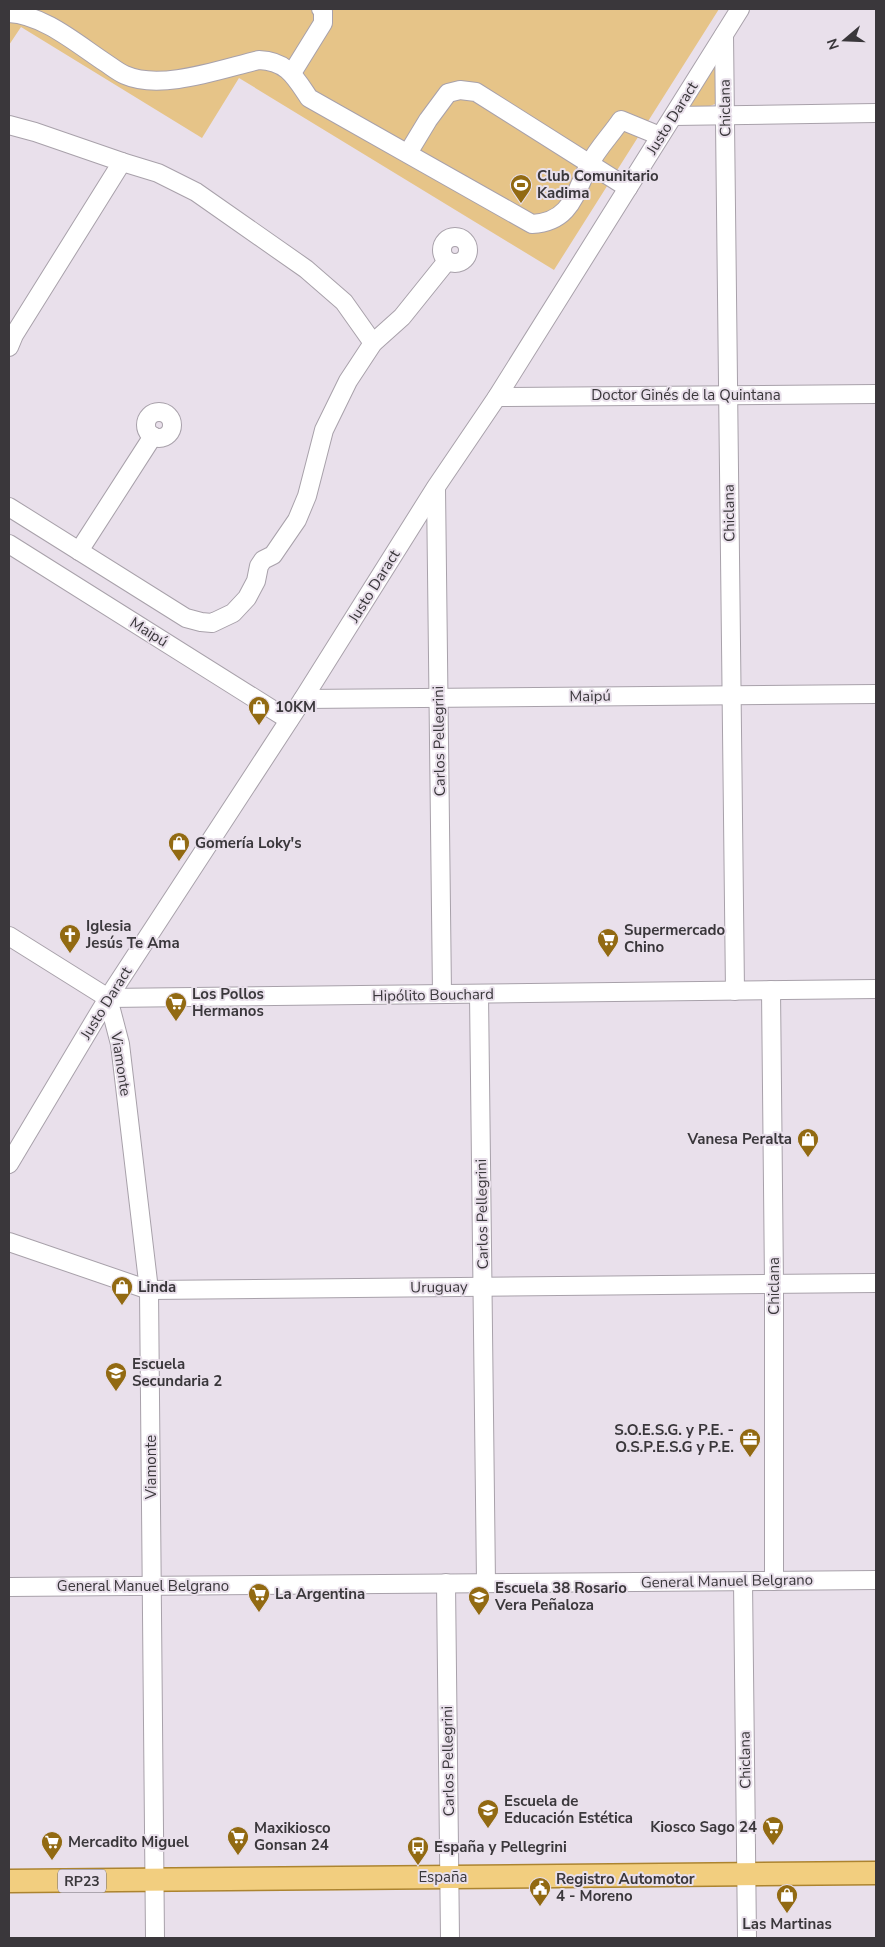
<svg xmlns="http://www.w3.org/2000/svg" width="885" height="1947" font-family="'Nunito Sans',sans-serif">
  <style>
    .grass { fill: #e6c488 }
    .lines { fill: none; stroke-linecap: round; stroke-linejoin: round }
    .minor-casing { stroke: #a8a1aa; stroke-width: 20 }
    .major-casing { stroke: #ac8430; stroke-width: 25 }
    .minor { stroke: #fff; stroke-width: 18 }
    .major { stroke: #f2ce7f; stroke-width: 22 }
    .labels { text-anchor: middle; stroke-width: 4; stroke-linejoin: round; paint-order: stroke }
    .shield { fill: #e9e0eb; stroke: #6e6a70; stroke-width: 1 }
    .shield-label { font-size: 14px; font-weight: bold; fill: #3a373b }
    .street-label { font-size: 15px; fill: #3a373b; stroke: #e9e0eb }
    .poi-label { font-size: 15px; font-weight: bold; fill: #3a373b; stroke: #e9e0eb; text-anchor: start }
  </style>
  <rect width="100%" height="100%" fill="#e9e0eb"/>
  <g class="grass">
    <path d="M9 9H719L554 270 239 78 202 138 21 27 9 45Z"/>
    <path d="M714 64 717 65 715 104 710 106H688Z"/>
  </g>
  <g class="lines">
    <g class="minor-casing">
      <g id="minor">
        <path d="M9 13C44 15 77 44 106 63 112 67 118 72 125 75 161 91 221 69 259 60 287 61 295 77 309 98L532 224C571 222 575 193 589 165 597 149 611 135 621 120L660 136"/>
        <path d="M724 35 735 991"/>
        <path d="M292 73 323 23V11L321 9"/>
        <path d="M674 116 876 113"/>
        <path d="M9 125 35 132 122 162 14 335 9 347"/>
        <path d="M408 153 428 120 448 93 460 90 476 92 628 188"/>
        <path d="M122 162 158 173 196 192 306 269 344 302 373 343"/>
        <circle cx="455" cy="250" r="13"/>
        <path d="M497 397 876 394"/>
        <circle cx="159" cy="425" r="13"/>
        <path d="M436 488 442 994"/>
        <path d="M9 507 186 618 201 622 212 623 233 613 247 598 256 581 259 566 263 560 273 555 297 520 307 496 324 430 348 381 373 343 402 317 447 261"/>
        <path d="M9 544 289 720"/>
        <path d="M79 551 153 436"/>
        <path d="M303 699 876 694"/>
        <path d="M9 936 108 998 876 989"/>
        <path d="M771 990 774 1284V1581"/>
        <path d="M479 994 486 1583"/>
        <path d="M108 998 120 1044 149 1290 155 1938"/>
        <path d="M9 1164 108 998 303 699 436 487 497 397 740 9"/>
        <path d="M9 1242 149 1290 876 1283"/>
        <path d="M743 1581 747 1938"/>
        <path d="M446 1583 450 1938"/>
        <path d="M9 1587 876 1580"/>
      </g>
    </g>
    <g class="major-casing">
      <path id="major" d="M9 1881 876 1873"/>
    </g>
    <use href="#minor" class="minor"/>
    <use href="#major" class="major"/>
  </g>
  <defs>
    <g id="stadium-pin" transform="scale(1.125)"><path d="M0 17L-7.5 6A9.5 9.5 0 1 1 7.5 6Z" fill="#926a12" stroke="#e9e0eb"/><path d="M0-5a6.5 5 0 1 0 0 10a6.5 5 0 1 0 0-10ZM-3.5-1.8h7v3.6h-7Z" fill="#fff"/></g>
    <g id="shop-pin" transform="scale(1.125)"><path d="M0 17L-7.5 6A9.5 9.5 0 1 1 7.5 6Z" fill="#926a12" stroke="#e9e0eb"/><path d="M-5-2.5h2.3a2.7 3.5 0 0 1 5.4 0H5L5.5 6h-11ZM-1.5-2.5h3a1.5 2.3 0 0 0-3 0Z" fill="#fff"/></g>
    <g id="church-pin" transform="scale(1.125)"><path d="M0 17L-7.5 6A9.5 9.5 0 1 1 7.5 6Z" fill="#926a12" stroke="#e9e0eb"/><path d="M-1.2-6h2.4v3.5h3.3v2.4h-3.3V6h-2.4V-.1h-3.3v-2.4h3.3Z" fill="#fff"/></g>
    <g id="supermarket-pin" transform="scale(1.125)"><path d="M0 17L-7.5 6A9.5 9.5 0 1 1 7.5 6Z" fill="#926a12" stroke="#e9e0eb"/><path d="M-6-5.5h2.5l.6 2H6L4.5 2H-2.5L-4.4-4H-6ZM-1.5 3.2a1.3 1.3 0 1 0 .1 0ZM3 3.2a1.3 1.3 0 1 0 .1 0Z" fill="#fff"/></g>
    <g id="school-pin" transform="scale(1.125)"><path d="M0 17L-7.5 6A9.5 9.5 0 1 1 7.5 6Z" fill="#926a12" stroke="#e9e0eb"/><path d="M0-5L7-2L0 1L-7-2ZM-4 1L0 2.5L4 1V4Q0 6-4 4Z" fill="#fff"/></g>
    <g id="office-pin" transform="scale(1.125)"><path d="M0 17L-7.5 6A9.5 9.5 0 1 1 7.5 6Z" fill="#926a12" stroke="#e9e0eb"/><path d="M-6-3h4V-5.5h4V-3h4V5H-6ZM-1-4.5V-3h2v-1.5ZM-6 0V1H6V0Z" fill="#fff"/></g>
    <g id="university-pin" transform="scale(1.125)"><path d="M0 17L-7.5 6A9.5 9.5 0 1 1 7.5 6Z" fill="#926a12" stroke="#e9e0eb"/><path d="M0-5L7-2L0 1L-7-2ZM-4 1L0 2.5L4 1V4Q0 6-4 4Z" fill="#fff"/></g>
    <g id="bus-pin" transform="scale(1.125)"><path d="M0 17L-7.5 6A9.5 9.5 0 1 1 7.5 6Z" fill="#926a12" stroke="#e9e0eb"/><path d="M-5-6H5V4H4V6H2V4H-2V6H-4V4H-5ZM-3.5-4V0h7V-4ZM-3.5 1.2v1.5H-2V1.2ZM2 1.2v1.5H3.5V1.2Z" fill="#fff"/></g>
    <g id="civic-pin" transform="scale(1.125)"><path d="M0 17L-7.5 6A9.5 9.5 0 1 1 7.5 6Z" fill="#926a12" stroke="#e9e0eb"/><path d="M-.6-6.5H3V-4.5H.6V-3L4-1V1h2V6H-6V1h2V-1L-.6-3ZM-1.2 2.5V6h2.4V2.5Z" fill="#fff"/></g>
  </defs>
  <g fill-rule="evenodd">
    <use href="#stadium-pin" x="521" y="185"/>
    <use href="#shop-pin" x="259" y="707"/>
    <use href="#shop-pin" x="179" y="843"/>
    <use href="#church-pin" x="70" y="935"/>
    <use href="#supermarket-pin" x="608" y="939"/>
    <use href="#supermarket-pin" x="176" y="1003"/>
    <use href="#shop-pin" x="808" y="1139"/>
    <use href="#shop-pin" x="122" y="1287"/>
    <use href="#school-pin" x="116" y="1373"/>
    <use href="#office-pin" x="750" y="1439"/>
    <use href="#supermarket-pin" x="259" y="1594"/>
    <use href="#school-pin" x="479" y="1597"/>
    <use href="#university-pin" x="488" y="1810"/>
    <use href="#supermarket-pin" x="773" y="1827"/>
    <use href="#supermarket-pin" x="238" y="1837"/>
    <use href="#supermarket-pin" x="52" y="1842"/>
    <use href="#bus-pin" x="418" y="1847"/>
    <use href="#civic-pin" x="540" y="1888"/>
    <use href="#shop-pin" x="787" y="1895"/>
  </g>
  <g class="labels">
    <rect class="shield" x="58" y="1869.5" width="48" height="23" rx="4"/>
    <g class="shield-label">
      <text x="82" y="1886">RP23</text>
    </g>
    <g class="street-label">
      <text transform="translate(725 108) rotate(-91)" y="5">Chiclana</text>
      <text transform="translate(672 118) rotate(-58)" y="5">Justo Daract</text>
      <text x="686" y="400">Doctor Ginés de la Quintana</text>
      <text transform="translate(729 513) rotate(-91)" y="5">Chiclana</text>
      <text transform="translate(374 586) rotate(-58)" y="5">Justo Daract</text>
      <text transform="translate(149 632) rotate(32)" y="5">Maipú</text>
      <text transform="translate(590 696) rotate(-1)" y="5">Maipú</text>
      <text transform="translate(439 741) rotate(-91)" y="5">Carlos Pellegrini</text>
      <text transform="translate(433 995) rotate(-1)" y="5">Hipólito Bouchard</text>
      <text transform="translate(106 1003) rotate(-58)" y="5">Justo Daract</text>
      <text transform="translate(121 1064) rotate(81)" y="5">Viamonte</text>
      <text transform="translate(482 1214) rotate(-91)" y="5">Carlos Pellegrini</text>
      <text transform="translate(774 1286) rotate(-90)" y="5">Chiclana</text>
      <text transform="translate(439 1287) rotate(-1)" y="5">Uruguay</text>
      <text transform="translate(151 1467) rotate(-90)" y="5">Viamonte</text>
      <text transform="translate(727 1581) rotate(-1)" y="5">General Manuel Belgrano</text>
      <text x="143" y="1591">General Manuel Belgrano</text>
      <text transform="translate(745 1760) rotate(-91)" y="5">Chiclana</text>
      <text transform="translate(448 1761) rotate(-91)" y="5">Carlos Pellegrini</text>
      <text x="443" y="1882">España</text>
    </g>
    <g class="poi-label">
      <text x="537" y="181">Club Comunitario<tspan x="537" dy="17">Kadima</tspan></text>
      <text x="275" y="712">10KM</text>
      <text x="195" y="848">Gomería Loky's</text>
      <text x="86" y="931">Iglesia<tspan x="86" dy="17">Jesús Te Ama</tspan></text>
      <text x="624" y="935">Supermercado<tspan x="624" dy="17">Chino</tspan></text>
      <text x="192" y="999">Los Pollos<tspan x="192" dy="17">Hermanos</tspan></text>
      <text x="792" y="1144" text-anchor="end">Vanesa Peralta</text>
      <text x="138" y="1292">Linda</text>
      <text x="132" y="1369">Escuela<tspan x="132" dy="17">Secundaria 2</tspan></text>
      <text x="734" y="1435" text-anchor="end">S.O.E.S.G. y P.E. -<tspan x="734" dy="17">O.S.P.E.S.G y P.E.</tspan></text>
      <text x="495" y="1593">Escuela 38 Rosario<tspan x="495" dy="17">Vera Peñaloza</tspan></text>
      <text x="275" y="1599">La Argentina</text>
      <text x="504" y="1806">Escuela de<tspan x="504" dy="17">Educación Estética</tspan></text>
      <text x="757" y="1832" text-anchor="end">Kiosco Sago 24</text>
      <text x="254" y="1833">Maxikiosco<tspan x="254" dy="17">Gonsan 24</tspan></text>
      <text x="68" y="1847">Mercadito Miguel</text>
      <text x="434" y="1852">España y Pellegrini</text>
      <text x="556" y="1884">Registro Automotor<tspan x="556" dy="17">4 - Moreno</tspan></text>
      <text x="787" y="1929" text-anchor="middle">Las Martinas</text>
    </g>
  </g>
  <rect width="885" height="1947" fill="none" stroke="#3a373b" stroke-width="20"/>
  <g transform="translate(845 40) rotate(251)" stroke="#e9e0eb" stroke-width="4" paint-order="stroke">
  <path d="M0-4L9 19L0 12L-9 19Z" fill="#3a373b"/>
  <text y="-8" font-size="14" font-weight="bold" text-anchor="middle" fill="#3a373b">N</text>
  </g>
</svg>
